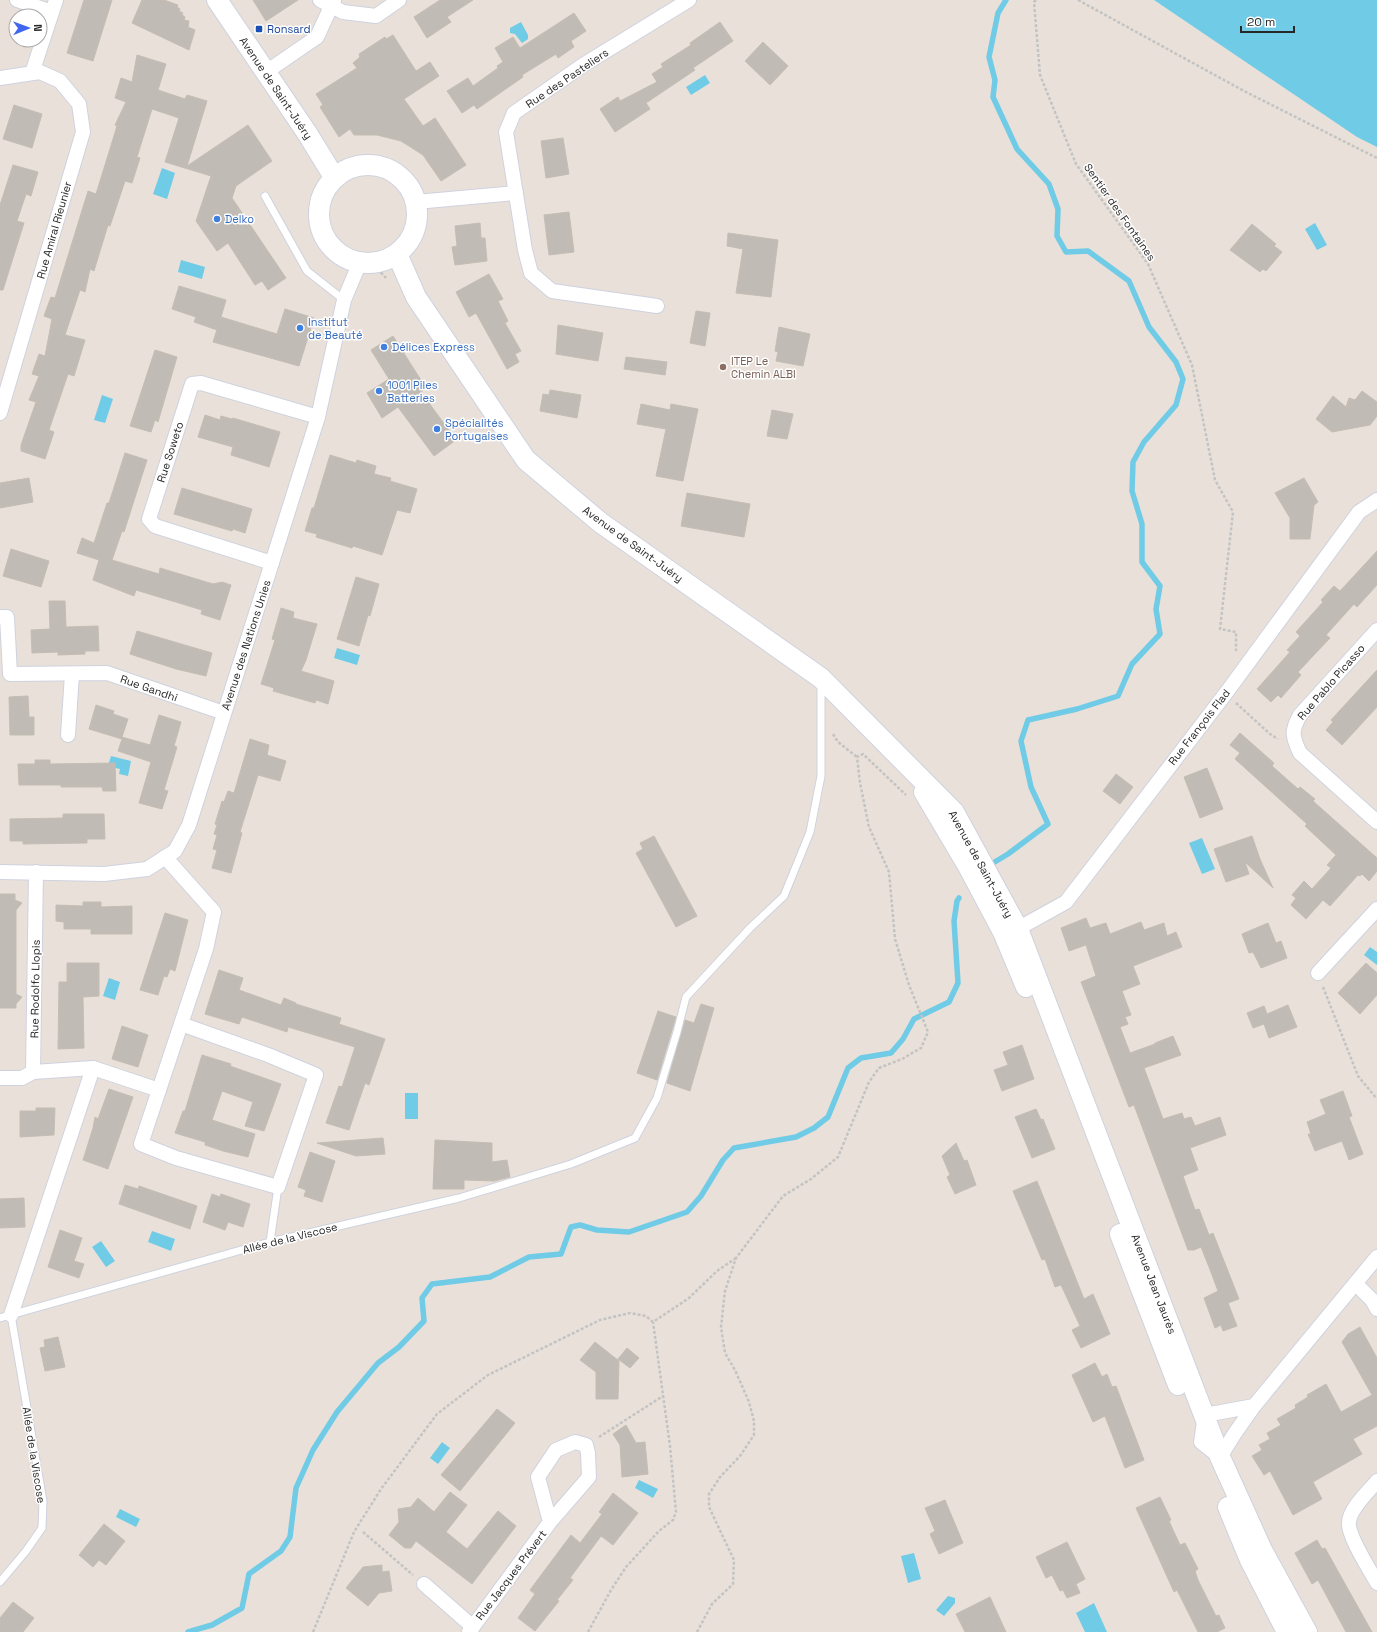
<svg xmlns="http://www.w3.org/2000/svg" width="1377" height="1632" font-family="'Space Grotesk',sans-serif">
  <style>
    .water { fill: #70cbe6 }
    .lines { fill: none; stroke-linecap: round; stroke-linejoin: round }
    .stream { stroke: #70cbe6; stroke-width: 5.5 }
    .building { fill: #c1bbb5; stroke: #c4bdb3 }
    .service-casing { stroke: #ced2df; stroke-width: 9 }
    .minor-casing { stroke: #ced2df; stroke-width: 16 }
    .secondary-casing { stroke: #ced2df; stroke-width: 22 }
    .path { stroke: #c3c3c3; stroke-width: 2.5; stroke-dasharray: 3 2; stroke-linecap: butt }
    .service { stroke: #fff; stroke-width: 7 }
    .minor { stroke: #fff; stroke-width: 14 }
    .secondary { stroke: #fff; stroke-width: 20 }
    .transit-dot { fill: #1a4fb4; stroke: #fff; stroke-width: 1.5 }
    .shop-dot { fill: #3f7fe0; stroke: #fff; stroke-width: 1.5 }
    .education-dot { fill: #8d6e63; stroke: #fff; stroke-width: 1.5 }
    .labels { text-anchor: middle; stroke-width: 3; stroke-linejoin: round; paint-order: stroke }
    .transit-label { font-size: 11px; fill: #164399; stroke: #fff; text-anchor: start }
    .street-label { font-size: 11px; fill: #272727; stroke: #fff }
    .shop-label { font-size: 11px; fill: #366cbe; stroke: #fff; text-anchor: start }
    .education-label { font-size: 11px; fill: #785e54; stroke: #fff; text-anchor: start }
  </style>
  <rect width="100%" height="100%" fill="#e9e1d9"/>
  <g class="water">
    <path d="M1154 0H1377V147L1357 137Z"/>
    <path d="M521 22 528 35V39L522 43 515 34 510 33V28Z"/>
    <path d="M705 75 710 83 691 95 686 87Z"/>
    <path d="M162 168 175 173 167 199 153 194Z"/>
    <path d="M1315 223 1327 245 1317 250 1305 229Z"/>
    <path d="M181 260 205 267 202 279 178 272Z"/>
    <path d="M102 395 113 399 105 423 94 420Z"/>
    <path d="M337 648 360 655 357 665 334 658Z"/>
    <path d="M111 756 131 761 128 776 119 774 120 769 108 766Z"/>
    <path d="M1202 838 1215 869 1202 874 1189 843Z"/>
    <path d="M1370 947 1377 952V965L1364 955Z"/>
    <path d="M109 978 120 982 115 1000 103 996Z"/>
    <rect x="405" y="1093" width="13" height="26"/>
    <path d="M152 1231 175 1239 171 1251 148 1242Z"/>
    <path d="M101 1241 115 1261 106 1267 92 1247Z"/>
    <path d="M442 1442 450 1448 438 1464 430 1458Z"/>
    <path d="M639 1480 658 1489 653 1498 635 1488Z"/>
    <path d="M120 1509 140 1519 136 1527 116 1517Z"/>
    <path d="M914 1553 921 1579 908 1583 901 1556Z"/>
    <path d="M948 1596 955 1598V1603L944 1616 936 1610Z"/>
    <path d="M1094 1603 1107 1632H1085L1076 1613Z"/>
  </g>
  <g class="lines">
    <g class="stream">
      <path d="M988 866 1008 854 1048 824 1031 787 1021 741 1028 720 1077 709 1118 696 1132 664 1160 634 1156 609 1160 586 1142 562V524L1132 491 1133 462 1144 442 1176 405 1183 379 1176 362 1149 327 1129 281 1088 251 1066 252 1057 236 1058 209 1049 184 1017 149 993 97 995 80 989 57 998 13 1006 0"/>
      <path d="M188 1632 212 1625 242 1608 249 1574 281 1551 290 1537 296 1488 313 1450 337 1412 378 1363 399 1347 424 1321 422 1298 432 1284 490 1277 529 1257 561 1254 571 1227 580 1225 597 1230 629 1232 687 1212 701 1196 723 1160 734 1148 796 1137 814 1128 828 1117 848 1068 861 1058 891 1053 903 1039 914 1019 949 1002 958 983 954 921 957 901 959 898"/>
    </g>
  </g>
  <g class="building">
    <path d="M84 0H112L93 61 67 53Z"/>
    <path d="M142 0H164L178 5 177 7 180 9 179 11 183 13 182 15 185 17 184 20 189 21 188 27 195 30 189 50 132 23Z"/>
    <path d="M253 0H298L266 21Z"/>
    <path d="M440 0H473L447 17 451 22 427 38 414 17Z"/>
    <path d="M574 13 586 31 571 41 574 47 558 58 556 54 522 75 523 77 477 109 474 105 462 113 447 91 468 78 473 86 498 68 497 66 503 62 495 48 513 37 520 48Z"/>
    <path d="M720 22 733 41 693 68 695 70 646 103 650 109 615 132 600 109 618 97 620 101 657 82 652 74 663 67 661 64 691 45 690 43Z"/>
    <path d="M393 35 416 71 430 62 439 76 404 99 423 126 435 118 466 165 441 181 423 155 401 141 377 135H354L350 129 339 137 320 107 323 105 316 94 357 68 353 63 360 57 359 54 385 37 386 39Z"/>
    <path d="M763 42 788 66 770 85 745 61Z"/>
    <path d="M137 55 166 64 158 90 185 99 187 95 207 101 187 166 248 125 272 161 236 186 232 198 286 278 268 290 262 281 255 285 228 243 217 251 196 221 211 176 165 162 179 118 152 109 137 157 140 158 132 183 125 181 110 226 108 225 94 271 90 269 85 292 80 290 65 335 85 340 74 376 68 374 49 430 54 432 45 459 21 451V445L36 402 29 400 39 376 32 374 39 354 45 356 52 319 44 316 51 297 55 298 88 191 96 194 117 126 115 125 126 102 115 98 121 78 132 82Z"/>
    <path d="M14 105 42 114 32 148 3 139Z"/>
    <path d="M563 138 569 174 546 178 541 141Z"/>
    <path d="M13 165 38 172 31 196 26 194 17 221 24 223 3 290H0V205Z"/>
    <path d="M569 212 574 252 549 255 544 215Z"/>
    <path d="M480 223 481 238H485L487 261 455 265 452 247 457 246 455 226Z"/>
    <path d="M1252 224 1276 244 1274 246 1282 252 1266 271 1263 269 1260 272 1230 250Z"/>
    <path d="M728 233 778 240 771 297 736 293 743 249 727 246Z"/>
    <path d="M489 274 503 299 498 301 508 321 505 323 521 351 515 354 519 362 507 369 476 313 469 317 456 292Z"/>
    <path d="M179 286 226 300 221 317 277 334 285 309 314 318 299 366 213 342 220 320 217 330 194 322 196 317 172 309Z"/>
    <path d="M696 311 710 313 705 346 690 343Z"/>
    <path d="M558 325 603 333 598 361 556 354Z"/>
    <path d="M779 327 810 334 803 366 776 361 778 352 775 351Z"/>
    <path d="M393 336 426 388 421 392 456 440 434 456 398 407 382 418 367 393 389 379 371 350Z"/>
    <path d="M155 350 177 357 158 422 155 420 151 432 130 426Z"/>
    <path d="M626 357 667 362 665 375 624 369Z"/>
    <path d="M550 390 581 395 577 418 540 411 543 394 549 395Z"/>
    <path d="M1362 391 1377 402V416L1370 425 1332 432 1316 419 1333 396 1346 407 1349 398 1355 400Z"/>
    <path d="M641 404 670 410 671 404 698 409 683 481 656 476 666 429 637 424Z"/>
    <path d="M772 410 793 414 787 439 767 436Z"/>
    <path d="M205 415 220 420 221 416 232 419 233 418 280 432 269 467 231 455 233 447 198 437Z"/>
    <path d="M125 453 147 460 124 532 122 531 112 560 159 574 160 568 213 584 222 582 231 585 220 620 201 614 202 610 136 590 134 596 93 580 99 560 77 553 82 538 94 543 107 503H109Z"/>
    <path d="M330 455 356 463 357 460 376 466 374 474 391 478 390 481 417 489 410 513 397 510 382 555 353 546 352 548 316 537 317 534 305 531 312 508H314Z"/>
    <path d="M29 478 33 502 0 508V483Z"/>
    <path d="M1304 478 1318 502 1314 505 1310 539H1290V518L1275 493Z"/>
    <path d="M182 488 252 509 245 533 233 529 232 531 174 514Z"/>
    <path d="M687 493 750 504 744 537 681 526Z"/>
    <path d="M11 549 49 561 41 587 3 576Z"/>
    <path d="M1377 551V585L1357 607 1354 604 1326 635 1330 638 1298 672 1301 675 1281 698 1278 695 1271 702 1257 689 1290 652 1287 650 1300 636 1296 632 1323 602 1321 600 1334 586 1340 591Z"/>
    <path d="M356 577 379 584 370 616 368 615 359 646 337 639Z"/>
    <path d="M49 601H65L66 627 98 626 99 651H85V654L58 655V652L32 653 31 630 50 629Z"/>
    <path d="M281 608 294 612 293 618 317 624 306 660 301 671 334 681 328 704 316 700 315 703 273 691 274 688 261 684 275 640 272 639Z"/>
    <path d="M137 631 212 653 206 676 176 669 130 654Z"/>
    <path d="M1377 670V707L1342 745 1326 730 1333 722 1331 720Z"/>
    <path d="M28 696 29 717H34V735H10L9 697Z"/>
    <path d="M96 705 114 711 113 714 128 719 122 737 150 745 159 715 181 722 174 746 177 747 164 790 168 791 162 809 139 803 151 762 118 751 122 739 89 729Z"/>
    <path d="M1240 733 1274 763 1272 766 1298 789 1300 787 1315 799 1313 801 1377 858V871L1369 881 1362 874 1360 876 1358 875 1330 906 1323 900 1306 919 1291 905 1296 898 1292 895 1304 881 1312 889 1331 868 1327 865 1336 855 1305 826 1307 824 1235 759 1240 753 1230 745Z"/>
    <path d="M250 739 269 745 267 755 286 761 280 781 258 775 240 832 242 833 231 873 212 868 217 850 213 849 217 835 214 834 217 825 215 824 222 801 224 802 228 791 234 793Z"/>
    <path d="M35 760H50V764L115 763 116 791H103L102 787H61V785H19L18 764H35Z"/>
    <path d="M1207 768 1223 809 1200 818 1184 777Z"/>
    <path d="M1116 774 1133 787 1120 804 1103 791Z"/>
    <path d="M63 814H104L105 839H87V843L23 844V841H10V819L63 818Z"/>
    <path d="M654 836 697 916 676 927 636 853 643 849 640 843Z"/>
    <path d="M1252 836 1260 859 1273 888 1245 862 1249 874 1226 882 1214 849Z"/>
    <path d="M0 894H15V900L22 903 16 910V994L22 997 16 1004V1008H0Z"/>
    <path d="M83 902H101V907L132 906V934H91V929H64V922L56 921V905L83 906Z"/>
    <path d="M165 913 188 920 175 971 170 969 167 977 164 976 158 995 140 990Z"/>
    <path d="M1086 918 1090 928 1106 923 1110 934 1141 922 1144 930 1164 923 1167 936 1176 932 1182 947 1133 966 1140 984 1122 991 1131 1015 1125 1017 1128 1024 1120 1027 1130 1053 1155 1044V1043L1173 1036 1181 1055 1144 1068 1163 1119 1182 1113 1184 1119 1191 1117 1195 1126 1220 1117 1226 1135 1190 1148 1198 1170 1183 1176 1195 1210 1199 1209 1209 1235 1213 1233 1239 1299 1228 1303 1237 1326 1223 1331 1221 1325 1215 1328 1204 1298 1218 1291 1209 1267 1201 1247 1194 1250H1188L1134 1105 1129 1107 1081 982 1096 976 1086 945 1069 951 1061 928Z"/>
    <path d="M1268 923 1276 943 1281 941 1287 958 1261 968 1253 952 1249 953 1242 934Z"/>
    <path d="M67 963H99V996L83 997 84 1048 58 1049 59 982H67Z"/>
    <path d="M1366 963 1377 973V995L1360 1014 1338 993Z"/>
    <path d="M219 970 243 978 239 990 281 1005 284 998 296 1003V1004L341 1018 339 1024 385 1039 369 1085 365 1083 349 1130 326 1123 339 1086 342 1087 355 1047 288 1027 287 1032 242 1017 239 1024 205 1014Z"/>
    <path d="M701 1004 714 1008 690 1091 667 1083 685 1020 694 1023Z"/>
    <path d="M1288 1005 1297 1027 1269 1038 1264 1024 1253 1028 1247 1013 1264 1006 1267 1014Z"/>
    <path d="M658 1011 676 1017 657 1080 637 1073Z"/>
    <path d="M122 1026 148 1035 138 1067 112 1059Z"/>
    <path d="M1022 1045 1034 1079 1002 1091 994 1070 1008 1065 1003 1052Z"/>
    <path d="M202 1055 231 1064 230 1066 281 1084 264 1131 245 1126 253 1102 222 1091 212 1120 255 1134 248 1157 223 1151 205 1145V1142L175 1133 183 1111H185Z"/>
    <path d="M109 1089 133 1097 108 1169 83 1160 93 1128 95 1117 98 1119Z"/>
    <path d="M1343 1091 1352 1116 1349 1117 1363 1154 1349 1160 1342 1141 1315 1151 1308 1134H1311L1307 1122 1326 1114 1320 1100Z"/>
    <path d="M36 1108H55L54 1135 20 1137V1111H36Z"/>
    <path d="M1036 1109 1041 1120 1043 1119 1055 1149 1032 1158 1015 1117Z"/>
    <path d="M383 1138 385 1154 356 1156 317 1143Z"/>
    <path d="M435 1140 492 1143V1162L507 1160 510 1177 494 1181 464 1180V1189H433Z"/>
    <path d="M956 1143 964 1161 967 1160 976 1185 955 1194 947 1177 950 1175 942 1156Z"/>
    <path d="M310 1152 335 1161 322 1202 304 1196 306 1190 298 1187Z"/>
    <path d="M1037 1181 1084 1299 1093 1294 1110 1334 1081 1348 1072 1330 1080 1326 1061 1285 1055 1287 1045 1259 1042 1260 1013 1191Z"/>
    <path d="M125 1185 138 1189 139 1186 197 1206 190 1229 119 1204Z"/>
    <path d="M212 1194 220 1197 221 1194 250 1204 243 1227 228 1222 225 1230 203 1222Z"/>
    <path d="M24 1198 25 1227 0 1228V1199Z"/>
    <path d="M60 1230 82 1238 74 1261 84 1264 79 1278 48 1267Z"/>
    <path d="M1360 1327 1377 1358V1426L1353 1439 1362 1454 1313 1482 1322 1499 1293 1515 1270 1471 1264 1475 1252 1456 1262 1450 1259 1445 1270 1439 1267 1433 1281 1425 1277 1419 1296 1408 1295 1405 1308 1397 1307 1395 1326 1384 1341 1412 1372 1395 1342 1342 1348 1334Z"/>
    <path d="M58 1337 65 1367 45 1371 40 1348 45 1347 44 1340Z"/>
    <path d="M595 1342 619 1361 618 1399H596V1372L580 1360Z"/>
    <path d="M627 1348 639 1358 630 1368 618 1359Z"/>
    <path d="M1095 1363 1102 1377 1107 1374 1112 1387 1116 1386 1144 1460 1125 1468 1105 1416 1093 1422 1072 1375Z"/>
    <path d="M497 1409 515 1423 460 1491 441 1475Z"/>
    <path d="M626 1425 636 1443 645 1442 648 1474 622 1477 620 1445 613 1434Z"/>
    <path d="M450 1492 467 1505 446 1532 467 1549 498 1511 516 1526 472 1584 416 1541 411 1548H405L389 1535 399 1522 398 1509 411 1507 418 1498 434 1512Z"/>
    <path d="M613 1493 638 1513 613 1545 601 1536 570 1578 573 1580 557 1600 559 1601 535 1631 518 1618 535 1594 530 1590 571 1535 580 1543 602 1514 599 1512Z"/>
    <path d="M1160 1497 1171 1520 1169 1521 1180 1545 1185 1543 1198 1569 1195 1571 1198 1580 1216 1616 1219 1615 1225 1628 1217 1632H1198L1177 1590 1174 1592 1136 1508Z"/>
    <path d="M945 1500 963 1543 939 1554 930 1534 935 1531 925 1508Z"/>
    <path d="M104 1524 125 1541 106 1565 99 1560 93 1567 79 1555Z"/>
    <path d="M1317 1540 1322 1549 1325 1548 1372 1632H1346L1318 1580 1312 1584 1295 1553Z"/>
    <path d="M1067 1542 1085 1579 1076 1584 1080 1593 1067 1598 1063 1590 1060 1591 1052 1575 1046 1578 1036 1557Z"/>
    <path d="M382 1565V1572L389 1571 392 1591 379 1593 368 1606 346 1588 363 1567Z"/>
    <path d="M990 1597 1006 1632H965L956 1614Z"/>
    <path d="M13 1602 34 1618 23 1632H0V1618Z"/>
  </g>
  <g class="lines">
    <g class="service-casing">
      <g id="service">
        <path d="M265 196 307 271 344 300"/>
        <path d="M270 1242 278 1187"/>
        <path d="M0 1318 270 1242 459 1198 571 1164 635 1138 657 1098 677 1032 686 997 750 928 784 896 810 832 821 776V684"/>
        <path d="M0 1582 26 1551 42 1528 43 1501 11 1315"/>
      </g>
    </g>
    <g class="minor-casing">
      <g id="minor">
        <path d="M17 0 52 12"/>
        <path d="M320 0 343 12 376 16 399 0"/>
        <path d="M266 72 317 37 334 0"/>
        <path d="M32 73 56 0"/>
        <path d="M0 78 40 72 60 81 79 104 83 132 0 413"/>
        <path d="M416 202 516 193"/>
        <path d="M657 306 552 291 531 273 525 250 506 132 514 113 583 65 689 0"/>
        <path d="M272 563 155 526 149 519 192 384 201 383 318 417"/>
        <path d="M0 617H7L10 674 107 673 224 713"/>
        <path d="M1377 630 1300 715C1291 731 1292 736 1300 753L1377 822"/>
        <path d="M68 735 72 674"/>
        <path d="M165 857 214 912 206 949 141 1144 176 1158 278 1187 316 1075 268 1055 181 1024"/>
        <path d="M0 872 104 874 147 869 175 851 189 825 318 417 344 300 360 262"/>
        <path d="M1010 933 1066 902 1226 693 1359 512 1377 500"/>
        <path d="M1318 973 1377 909"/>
        <path d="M33 1072 93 1068 159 1090"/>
        <path d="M0 1078H22L33 1072 36 872"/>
        <path d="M1356 1284 1372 1300 1377 1309"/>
        <path d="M11 1315 93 1068"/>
        <path d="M1254 1406 1205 1415 1201 1442 1220 1457 1235 1433 1254 1406 1377 1257"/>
        <path d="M1377 1481C1369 1491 1350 1508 1349 1522 1347 1535 1370 1570 1377 1583"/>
        <path d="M424 1584 473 1627"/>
        <path d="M469 1632 550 1522 589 1477 588 1453 586 1445 575 1442 556 1450 538 1477 550 1522"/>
      </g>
    </g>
    <g class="secondary-casing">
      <g id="secondary">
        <path d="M217 0 307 133 334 177"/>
        <circle cx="368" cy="214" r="49"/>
        <path d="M397 254 416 297 526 460 601 523 821 678 954 812 1018 929 1220 1457 1262 1550 1307 1632"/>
        <path d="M924 792 969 868 1003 932 1026 987"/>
        <path d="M1120 1234 1178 1385"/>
        <path d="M1228 1507 1250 1560 1287 1632"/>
      </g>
    </g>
    <g class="path">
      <path d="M1036 0 1034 2 1040 75 1076 164 1148 264 1192 365 1215 480 1233 512 1220 629 1236 632V651"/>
      <path d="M1078 0 1244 91 1377 158"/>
      <path d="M316 186 321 199"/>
      <path d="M374 265 386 278"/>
      <path d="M1236 703 1270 734 1278 739"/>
      <path d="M833 734 838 742 857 757"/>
      <path d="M1323 987 1358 1076 1377 1099"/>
      <path d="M599 1437 663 1396"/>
      <path d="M363 1532 413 1575"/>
      <path d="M313 1632 354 1532 381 1489 437 1414 488 1375 600 1320 630 1313 646 1316 653 1322 689 1298 717 1271 736 1258"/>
      <path d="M588 1632 611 1590 626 1567 659 1531 673 1520 676 1512 670 1446 653 1322"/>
      <path d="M697 1632 712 1604 733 1584 734 1560 709 1507V1494L720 1477 740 1456 754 1435V1421L749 1402 735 1370 725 1353 721 1327 725 1291 736 1258 783 1196 811 1179 838 1157 869 1082 879 1068 902 1059 921 1048 928 1032 909 985 895 939 889 872 869 827 860 783 857 757 863 754 906 795"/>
    </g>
    <use href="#service" class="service"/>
    <use href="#minor" class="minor"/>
    <use href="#secondary" class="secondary"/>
  </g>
  <rect class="transit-dot" x="255" y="25" width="8" height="8" rx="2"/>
  <g class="shop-dot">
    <circle cx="217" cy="219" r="4"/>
    <circle cx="300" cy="328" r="4"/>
    <circle cx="384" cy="347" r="4"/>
    <circle cx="379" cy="391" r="4"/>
    <circle cx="437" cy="429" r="4"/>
  </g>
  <circle class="education-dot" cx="723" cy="367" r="4"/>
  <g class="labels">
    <g class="transit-label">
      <text x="267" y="33">Ronsard</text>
    </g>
    <g class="street-label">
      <text transform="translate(567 78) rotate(-34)" y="4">Rue des Pasteliers</text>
      <text transform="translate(276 88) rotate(56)" y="4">Avenue de Saint-Juéry</text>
      <text transform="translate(1120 212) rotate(55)" y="4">Sentier des Fontaines</text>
      <text transform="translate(54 230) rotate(-74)" y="4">Rue Amiral Rieunier</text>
      <text transform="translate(170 452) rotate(-72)" y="4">Rue Soweto</text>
      <text transform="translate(633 544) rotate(36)" y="4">Avenue de Saint-Juéry</text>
      <text transform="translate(246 645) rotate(-72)" y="4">Avenue des Nations Unies</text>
      <text transform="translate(1331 682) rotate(-49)" y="4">Rue Pablo Picasso</text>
      <text transform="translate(149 688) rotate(19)" y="4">Rue Gandhi</text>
      <text transform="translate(1199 727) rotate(-52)" y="4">Rue François Flad</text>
      <text transform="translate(981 864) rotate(61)" y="4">Avenue de Saint-Juéry</text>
      <text transform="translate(35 989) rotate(-89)" y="4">Rue Rodolfo Llopis</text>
      <text transform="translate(290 1238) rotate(-14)" y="4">Allée de la Viscose</text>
      <text transform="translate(1154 1284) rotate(69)" y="4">Avenue Jean Jaurès</text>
      <text transform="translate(34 1455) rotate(81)" y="4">Allée de la Viscose</text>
      <text transform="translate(511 1575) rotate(-53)" y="4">Rue Jacques Prévert</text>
    </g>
    <g class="shop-label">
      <text x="225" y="223">Delko</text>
      <text x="308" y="326">Institut<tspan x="308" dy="13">de Beauté</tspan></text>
      <text x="392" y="351">Délices Express</text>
      <text x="387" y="389">1001 Piles<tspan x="387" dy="13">Batteries</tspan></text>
      <text x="445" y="427">Spécialités<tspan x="445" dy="13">Portugaises</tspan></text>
    </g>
    <g class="education-label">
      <text x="731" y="365">ITEP Le<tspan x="731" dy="13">Chemin ALBI</tspan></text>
    </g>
  </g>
  <g transform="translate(28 28) rotate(89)"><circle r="19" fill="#ffffff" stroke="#a9a9a9"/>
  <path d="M0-3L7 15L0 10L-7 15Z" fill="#4066ef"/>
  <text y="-6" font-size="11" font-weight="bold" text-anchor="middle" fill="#272727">N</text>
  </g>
  <path d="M1241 26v6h53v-6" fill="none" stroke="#272727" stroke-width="2"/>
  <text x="1247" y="26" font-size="12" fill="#272727" stroke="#ffffff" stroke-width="3" paint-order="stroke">20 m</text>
</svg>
